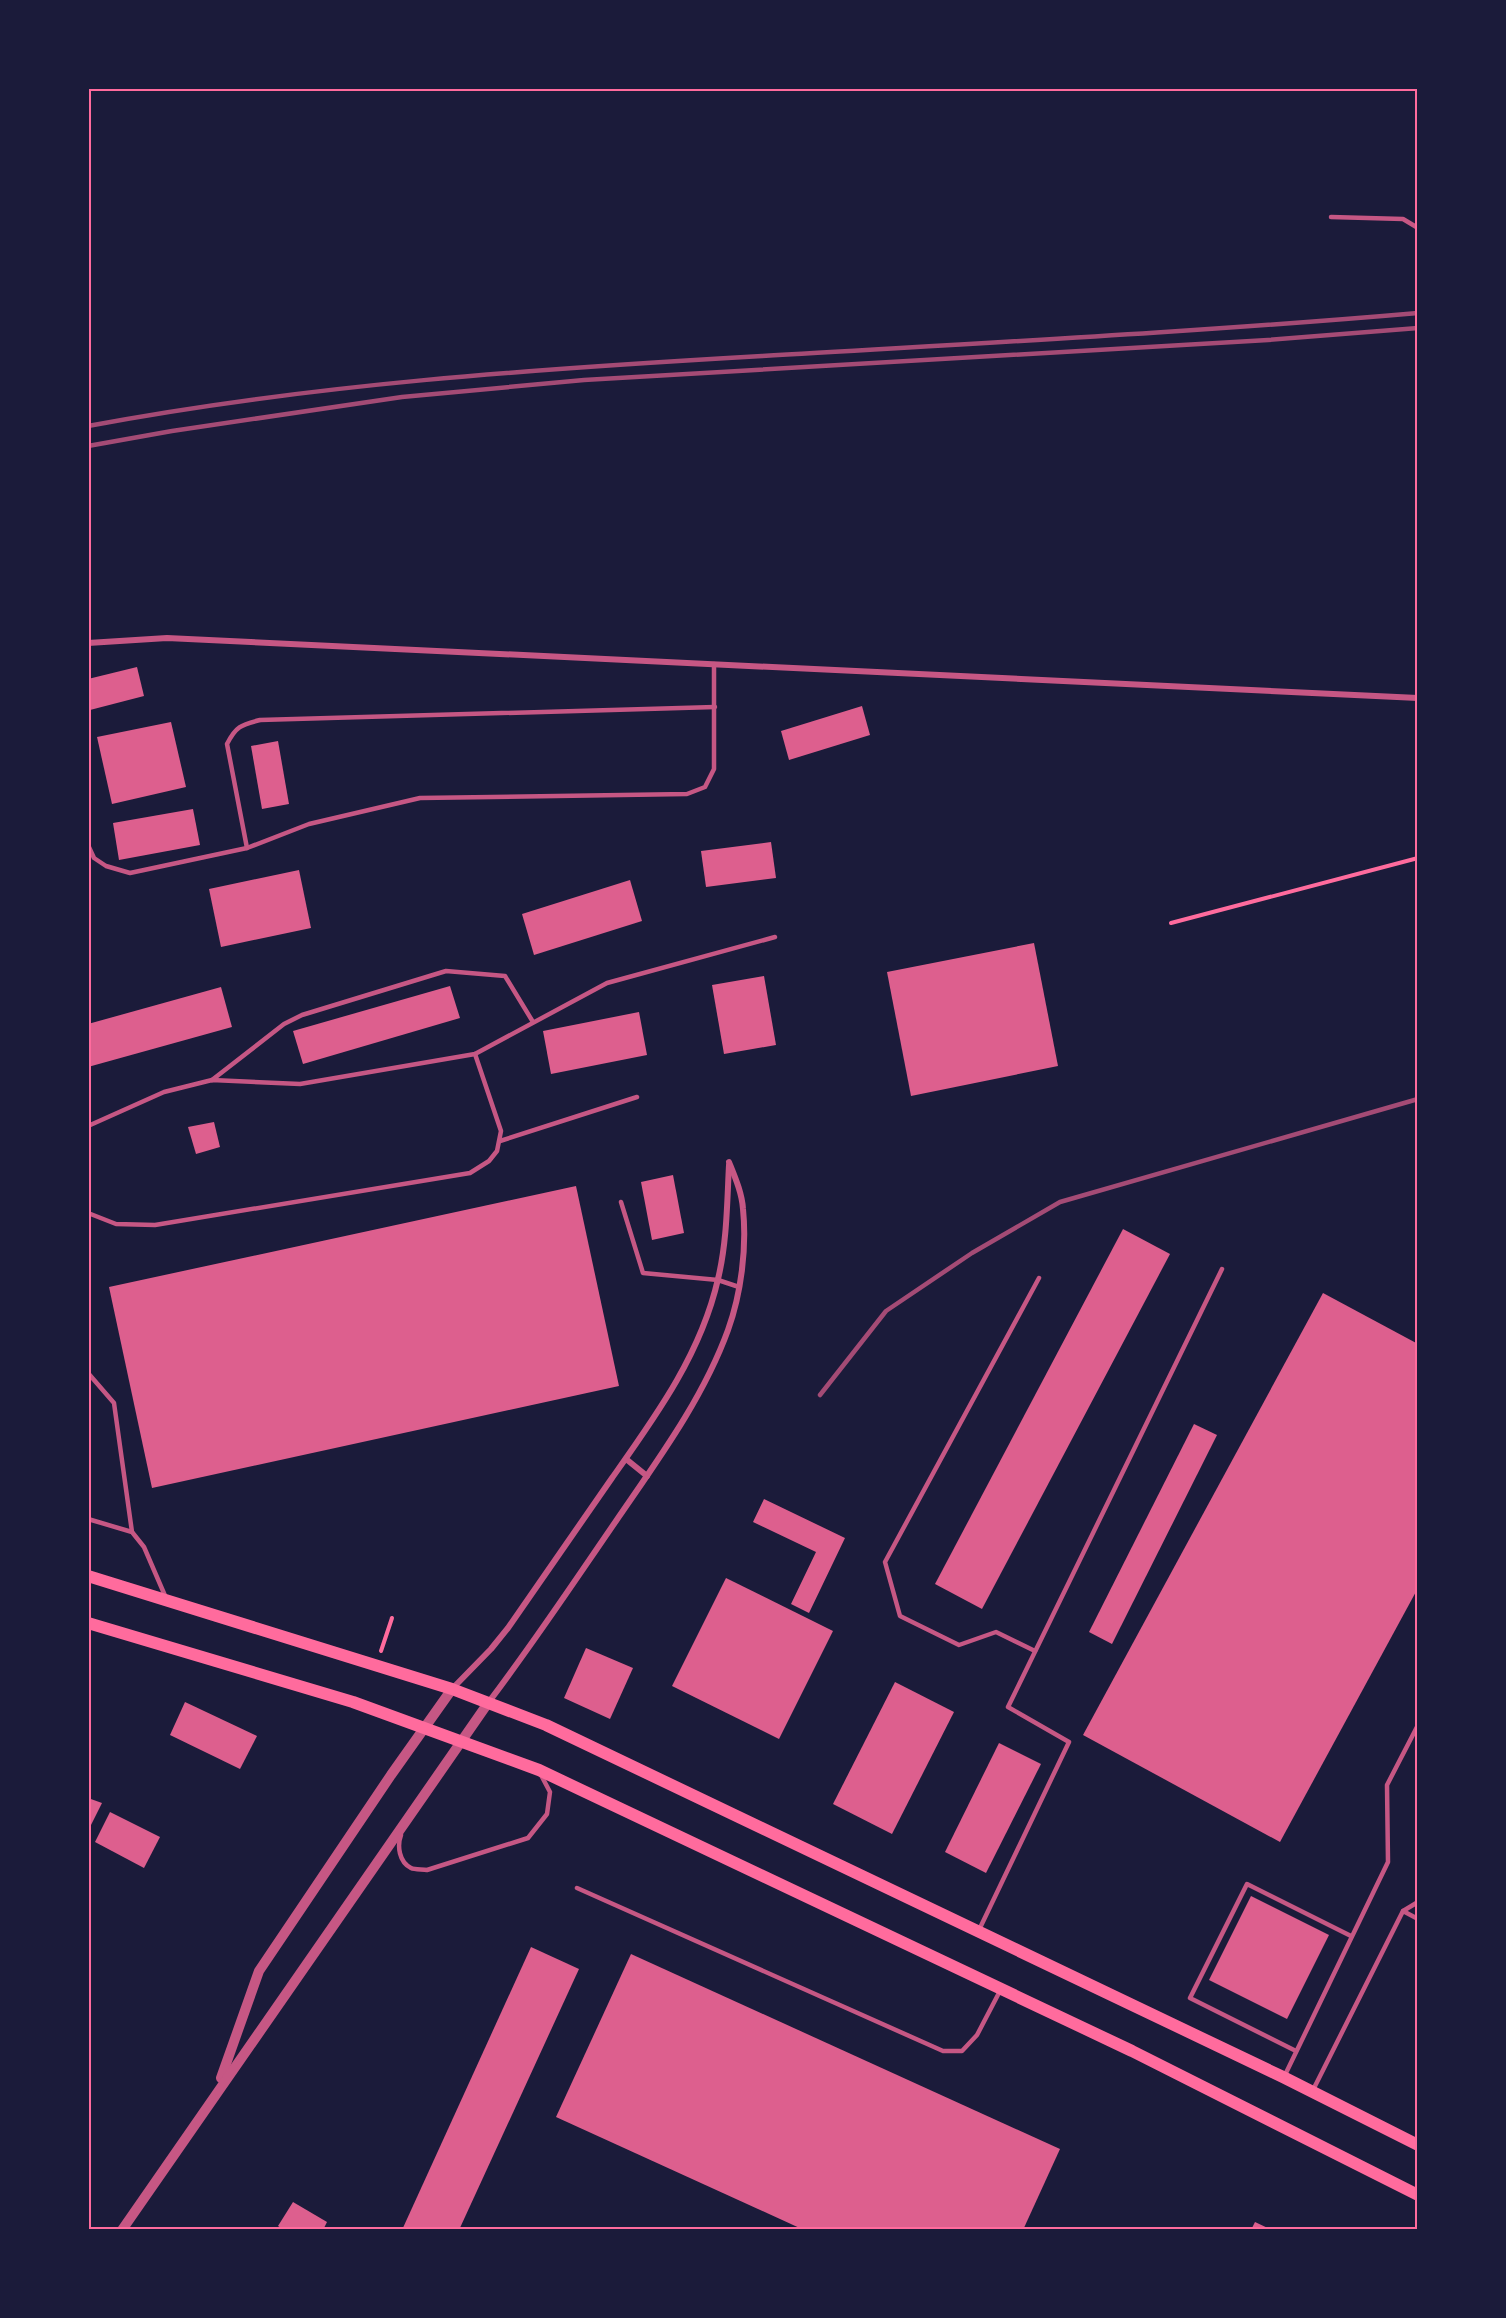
<svg xmlns="http://www.w3.org/2000/svg" width="1506" height="2318" font-family="'IBM Plex Serif',serif">
  <style>
    .building { fill: #dd5f8e }
    .lines { fill: none; stroke-linecap: round; stroke-linejoin: round }
    .path { stroke: #ff6b9d; stroke-width: 4 }
    .service { stroke: #c65784; stroke-width: 4.5 }
    .minor { stroke: #c65784; stroke-width: 6 }
    .tertiary { stroke: #c65784; stroke-width: 10 }
    .secondary { stroke: #ff6b9d; stroke-width: 12 }
    .rail { stroke: #a44b75; stroke-width: 4.5 }
    .neatline { fill: none; stroke: #ff6b9d; stroke-width: 2 }
  </style>
  <rect width="100%" height="100%" fill="#1b1b3a"/>
  <g class="building">
    <path d="M137 667 144 696 90 710 88 679Z"/>
    <path d="M862 706 870 735 789 760 781 731Z"/>
    <path d="M171 722 186 787 112 804 97 737Z"/>
    <path d="M278 741 289 804 262 809 251 746Z"/>
    <path d="M193 809 200 845 119 860 113 823Z"/>
    <path d="M771 842 776 878 706 887 701 851Z"/>
    <path d="M299 870 311 928 221 947 209 889Z"/>
    <path d="M630 880 642 921 534 955 522 914Z"/>
    <path d="M1034 943 1058 1066 911 1096 887 972Z"/>
    <path d="M764 976 776 1045 724 1054 712 985Z"/>
    <path d="M450 986 460 1018 303 1064 293 1031Z"/>
    <path d="M221 987 232 1027 88 1067V1024Z"/>
    <path d="M639 1012 647 1055 551 1074 543 1031Z"/>
    <path d="M214 1122 220 1147 196 1154 188 1127Z"/>
    <path d="M673 1175 684 1233 652 1240 641 1182Z"/>
    <path d="M576 1186 619 1386 152 1488 109 1287Z"/>
    <path d="M1123 1229 1170 1254 982 1609 935 1584Z"/>
    <path d="M1323 1293 1418 1344V1588L1280 1842 1083 1735Z"/>
    <path d="M1194 1424 1217 1435 1112 1644 1089 1632Z"/>
    <path d="M764 1499 845 1538 809 1613 791 1604 816 1552 753 1522Z"/>
    <path d="M726 1578 833 1631 779 1739 672 1686Z"/>
    <path d="M586 1648 633 1668 610 1719 564 1698Z"/>
    <path d="M895 1682 954 1712 892 1834 833 1804Z"/>
    <path d="M185 1702 257 1736 240 1769 170 1735Z"/>
    <path d="M999 1743 1041 1764 986 1873 945 1852Z"/>
    <path d="M88 1798 102 1803 88 1831Z"/>
    <path d="M110 1812 160 1837 144 1868 95 1842Z"/>
    <path d="M1251 1896 1329 1935 1287 2019 1209 1980Z"/>
    <path d="M531 1947 579 1969 459 2230H402Z"/>
    <path d="M631 1954 1060 2149 1023 2230H804L556 2117Z"/>
    <path d="M293 2202 327 2222 323 2230H284L278 2226Z"/>
    <path d="M1255 2222 1272 2230H1251Z"/>
  </g>
  <g class="lines">
    <g class="path">
      <path d="M1171 923 1418 858"/>
      <path d="M381 1651 392 1618"/>
    </g>
    <g class="service">
      <path d="M1331 217 1403 219 1418 228"/>
      <path d="M88 845 94 858 106 866 130 873 247 848 309 824 420 798 687 794 705 787 714 769V664"/>
      <path d="M247 848 227 744C236 726 241 725 260 720L715 707"/>
      <path d="M212 1080 284 1024 302 1015 446 971 505 976 533 1022"/>
      <path d="M88 1126 164 1092 212 1080 300 1084 475 1054 607 983 775 937"/>
      <path d="M500 1141 637 1097"/>
      <path d="M621 1202 643 1273 718 1280 739 1287"/>
      <path d="M88 1213 116 1224 155 1225 470 1173 489 1161 497 1151 501 1131 475 1054"/>
      <path d="M88 1373 114 1403 132 1532"/>
      <path d="M88 1519 132 1532 144 1547 166 1598"/>
      <path d="M1035 1651 996 1632 959 1645 900 1616 885 1562 1039 1278"/>
      <path d="M401 1835C397 1846 399 1862 411 1868 415 1870 423 1869 427 1870L528 1838 547 1814 550 1792 541 1775"/>
      <path d="M577 1888 943 2051H962L977 2035 1001 1989"/>
      <path d="M1403 1911 1418 1919"/>
      <path d="M979 1930 1069 1742 1008 1707 1222 1269"/>
      <path d="M1296 2051 1190 1998 1247 1884 1351 1936"/>
      <path d="M1285 2075 1388 1862 1387 1785 1418 1725"/>
      <path d="M1313 2090 1403 1911 1418 1902"/>
    </g>
    <g class="minor">
      <path d="M88 643 167 638 1418 698"/>
      <path d="M626 1459 647 1476"/>
      <path d="M452 1689 491 1649 508 1628C543 1578 577 1528 612 1478 656 1416 701 1354 718 1279 727 1242 727 1203 729 1165"/>
      <path d="M488 1703C533 1644 574 1582 616 1521 657 1461 703 1399 728 1330 741 1294 747 1248 743 1209 742 1193 735 1177 729 1162"/>
    </g>
    <g class="tertiary">
      <path d="M221 2078 259 1971 391 1775 452 1689"/>
      <path d="M122 2230 488 1703"/>
    </g>
    <g class="secondary">
      <path d="M88 1576 452 1689 546 1725 1283 2077 1418 2145"/>
      <path d="M88 1623 353 1702 539 1770 1132 2051 1418 2195"/>
    </g>
    <g class="rail">
      <path d="M88 426C311 384 536 369 762 356 980 343 1199 332 1418 313"/>
      <path d="M88 446 172 431 402 397 584 380 1268 340 1418 328"/>
      <path d="M820 1395 886 1311 972 1253 1060 1202 1418 1099"/>
    </g>
  </g>
  <rect width="1506" height="2318" fill="none" stroke="#1b1b3a" stroke-width="180"/>
  <rect x="90" y="90" width="1326" height="2138" class="neatline"/>
</svg>
